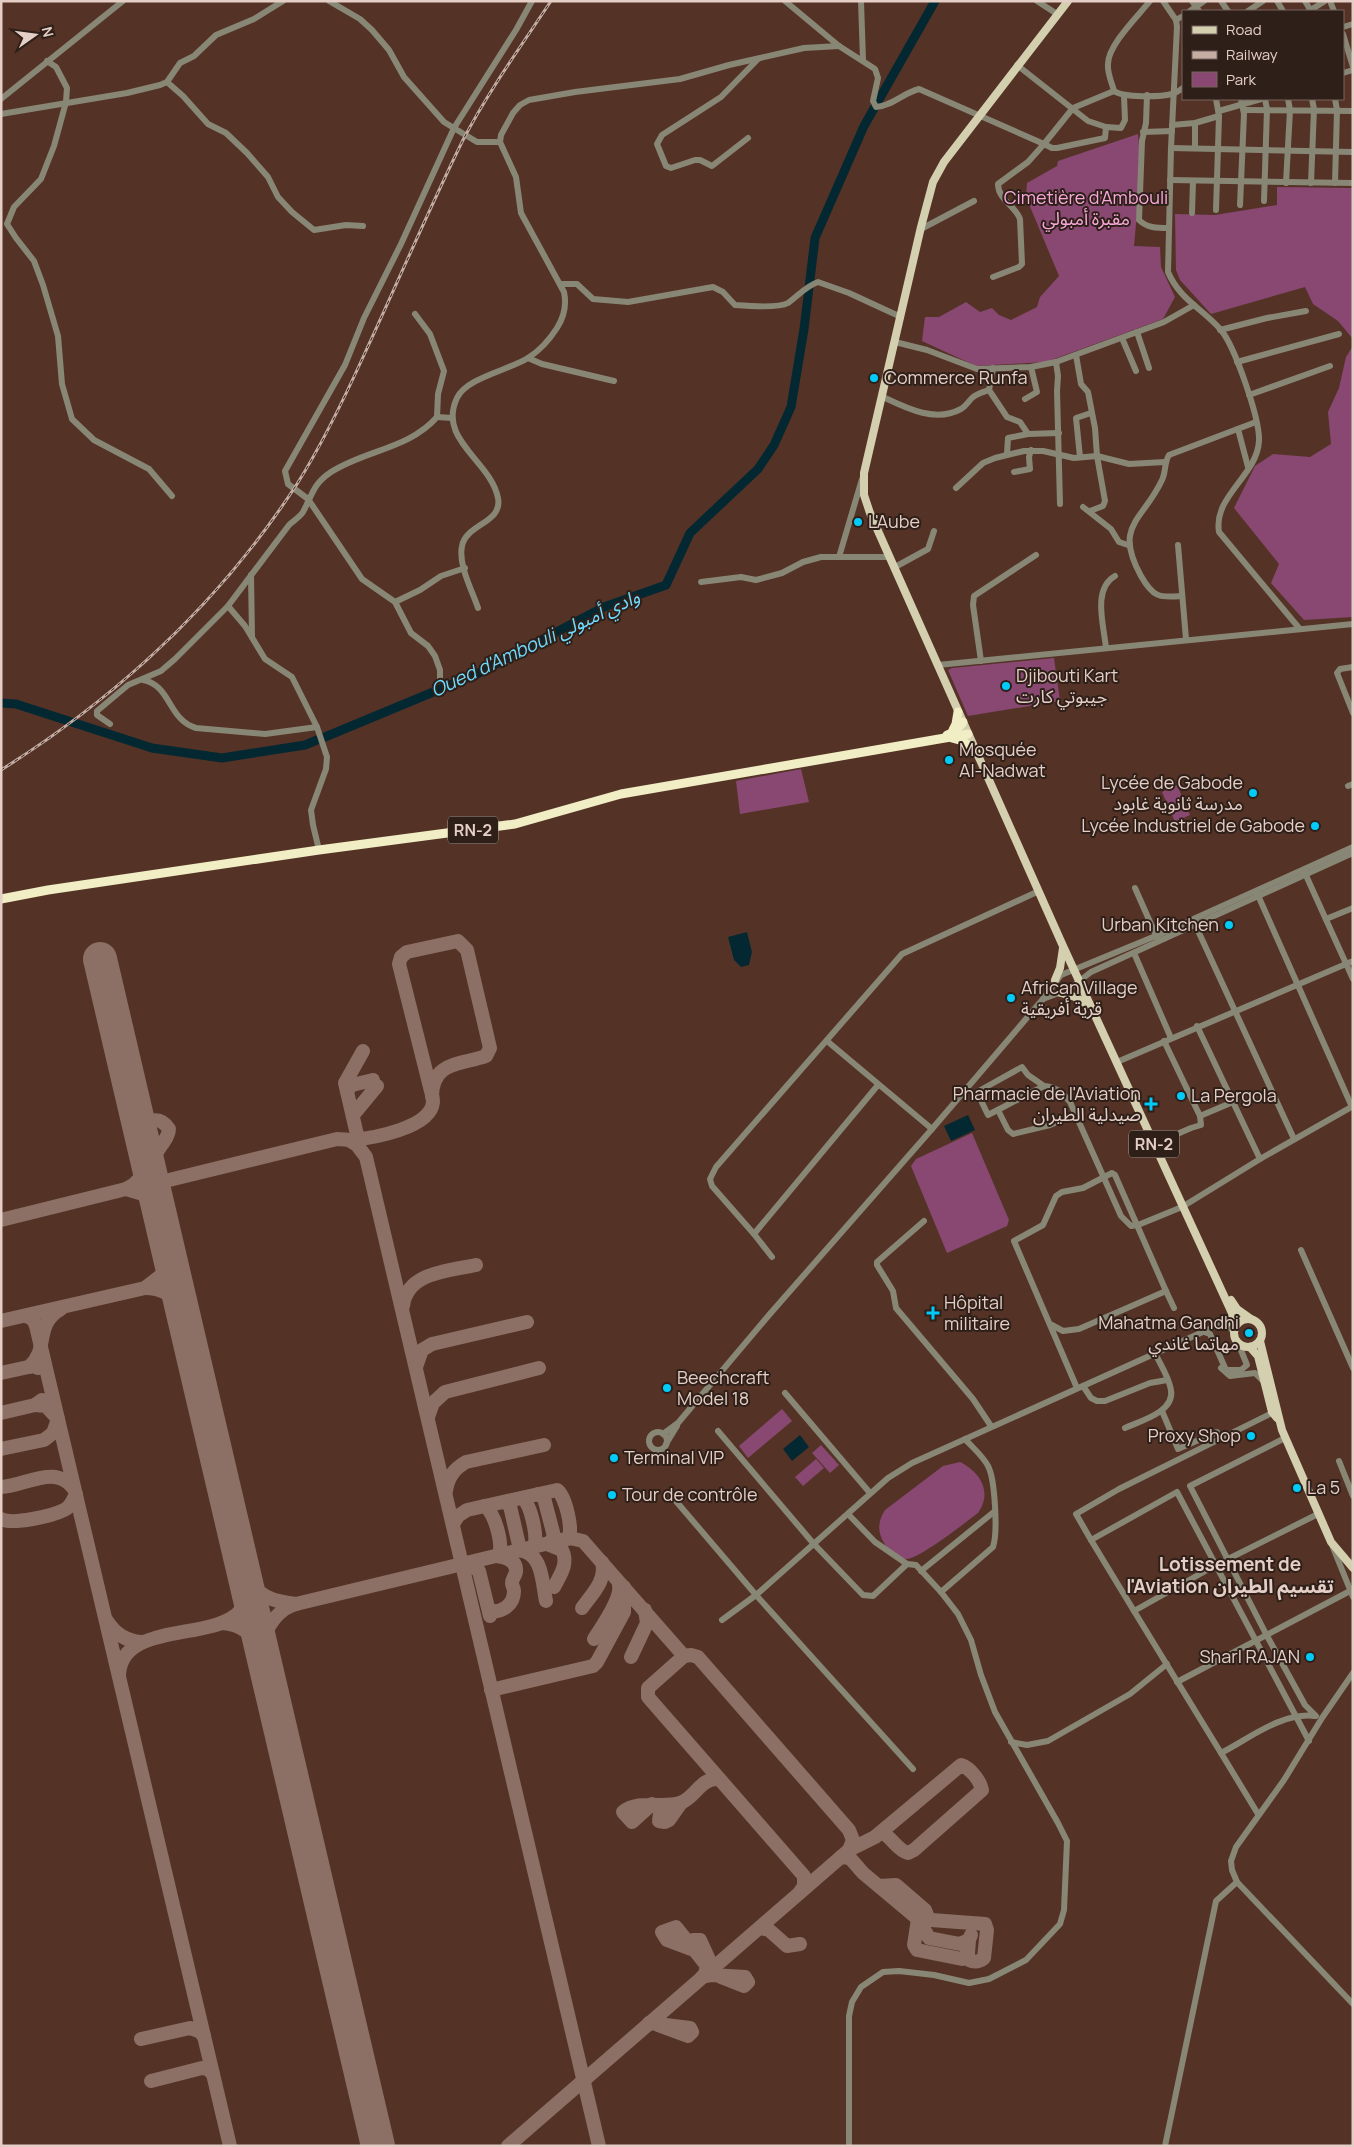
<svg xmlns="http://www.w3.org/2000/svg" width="1354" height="2147" font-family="Manrope,'Noto Sans Arabic',sans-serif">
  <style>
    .green { fill: #884872 }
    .water { fill: #042832 }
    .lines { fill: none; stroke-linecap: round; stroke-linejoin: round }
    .river { stroke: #042832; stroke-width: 9 }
    .taxiway { stroke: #8c7065; stroke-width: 14 }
    .runway { stroke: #8c7065; stroke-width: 34 }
    .minor { stroke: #888776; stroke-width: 6 }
    .major { stroke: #d4d0af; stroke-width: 8 }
    .highway { stroke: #f1edc5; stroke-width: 9 }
    .rail-casing { stroke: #c5ada4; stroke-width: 3 }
    .rail { stroke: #2e1f19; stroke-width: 1; stroke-dasharray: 4; stroke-linecap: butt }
    .poi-dot { fill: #00cbf9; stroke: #2e1f19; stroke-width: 2 }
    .labels { text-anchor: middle; stroke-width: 4; stroke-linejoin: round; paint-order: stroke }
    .shield { fill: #2e1f19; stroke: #ad9a92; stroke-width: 1 }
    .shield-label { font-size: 16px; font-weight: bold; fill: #e4cec6 }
    .park-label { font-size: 18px; fill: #f8a9da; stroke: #2e1f19 }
    .poi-label { font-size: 18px; fill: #e4cec6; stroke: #2e1f19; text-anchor: start }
    .water-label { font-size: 19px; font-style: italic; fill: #6fdbff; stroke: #2e1f19 }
    .neighbourhood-label { font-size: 19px; font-weight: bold; fill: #e4cec6; stroke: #2e1f19 }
  </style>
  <rect width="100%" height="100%" fill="#543326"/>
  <g class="green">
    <path d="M1138 134 1141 169 1134 246 1160 247 1161 267 1175 297 1163 319 1046 362 976 366 922 341 925 317H939L966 302 980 312 992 308 999 315 1011 320 1037 307 1040 297 1059 276 1026 197 1027 183 1057 166 1058 161Z"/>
    <path d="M1277 187 1353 188V339L1338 321 1313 304 1305 287 1211 314 1180 280 1176 270 1175 214 1215 215 1277 205Z"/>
    <path d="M1353 346V617L1304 620 1271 583 1279 564 1234 508 1255 466 1273 454 1310 457 1331 444 1328 412 1339 388 1346 357Z"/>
    <path d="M1054 658 1060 701 968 716 948 670 952 668Z"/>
    <path d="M801 769 809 802 740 814 736 781Z"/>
    <path d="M1177 785 1190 815 1175 822 1162 792Z"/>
    <path d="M972 1133 1009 1220 1007 1226 947 1253 911 1166 916 1159Z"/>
    <path d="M782 1409 792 1421 748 1458 739 1446Z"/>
    <path d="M821 1445 839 1465 830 1473 812 1453Z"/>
    <path d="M816 1459 824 1468 803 1486 795 1477Z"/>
    <path d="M960 1462C980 1472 993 1492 978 1513 966 1522 918 1560 906 1559 897 1558 888 1550 884 1543 877 1531 878 1521 885 1510L943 1466Z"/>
  </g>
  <g class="water">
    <path d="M747 932 752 952 749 965 741 967 734 960 728 937Z"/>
    <path d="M968 1115 975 1130 951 1141 944 1126Z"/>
    <path d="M800 1435 809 1447 792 1461 783 1449Z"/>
  </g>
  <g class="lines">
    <g class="river">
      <path d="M1 703 16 704 152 748 222 758 305 745 317 740"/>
      <path d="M325 737 479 673 604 607 666 585 690 533 758 469 774 445 791 407 804 329 815 238 864 126 935 1"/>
    </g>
    <g class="taxiway">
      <path d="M347 1090 352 1085 373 1080"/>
      <path d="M353 1115 377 1086"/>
      <path d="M140 1130C150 1120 159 1115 169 1129 169 1141 151 1152 150 1172"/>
      <path d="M358 1139 345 1083 363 1051"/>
      <path d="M349 1140 357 1145 366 1157 599 2146"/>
      <path d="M126 1189 143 1194 157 1203"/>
      <path d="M155 1193 157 1187 165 1181 337 1139C342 1139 347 1140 352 1140 373 1138 431 1128 433 1102 433 1099 432 1094 431 1091L399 964 401 957 407 952 458 941 467 950 490 1048 486 1056C461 1065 432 1061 432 1097"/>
      <path d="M1 1220 126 1189C138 1184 144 1175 148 1163"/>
      <path d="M145 1288C162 1288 173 1295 182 1309"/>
      <path d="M403 1306C407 1272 449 1271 476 1265"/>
      <path d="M26 1316 33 1319 36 1326 230 2146"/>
      <path d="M1 1321 145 1288 163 1274 170 1256"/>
      <path d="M29 1367C50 1349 33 1325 61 1309"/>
      <path d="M416 1367 422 1350 432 1344 527 1322"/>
      <path d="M1 1373 33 1366 38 1368"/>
      <path d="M1 1413 35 1405 42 1400"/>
      <path d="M428 1417 433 1403 445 1392 539 1368"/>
      <path d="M1 1449 44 1440 53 1433 58 1419 46 1406 35 1405"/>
      <path d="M1 1487C26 1486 56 1463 74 1489"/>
      <path d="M446 1491C448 1477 454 1469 466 1462L544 1445"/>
      <path d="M538 1494 544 1498 554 1536 550 1543"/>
      <path d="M522 1498C531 1504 538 1537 534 1547"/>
      <path d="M505 1502 510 1506 519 1545 518 1550C543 1552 542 1582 546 1601"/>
      <path d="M485 1506C495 1514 503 1543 499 1555"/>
      <path d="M1 1519C13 1525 52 1516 64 1510 71 1507 73 1500 76 1494"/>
      <path d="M453 1524 458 1516 467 1510 557 1490C565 1495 574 1530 568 1539"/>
      <path d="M547 1544 562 1550C569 1564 560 1575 554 1587"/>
      <path d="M463 1563 473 1567 479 1571 490 1616"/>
      <path d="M244 1576C261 1597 270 1601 296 1604 277 1609 269 1626 260 1642"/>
      <path d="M296 1604 570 1538 583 1541 684 1656"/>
      <path d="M582 1608C592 1594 607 1580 602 1562"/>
      <path d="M489 1611C502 1613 514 1605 514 1591 514 1588 512 1586 512 1583 512 1579 515 1576 516 1572 517 1560 505 1557 496 1556"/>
      <path d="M107 1621C115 1634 126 1641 141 1642"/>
      <path d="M222 1623C242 1624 253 1635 262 1651"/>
      <path d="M594 1639C602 1626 622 1599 619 1585"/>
      <path d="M631 1657 647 1623 645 1610"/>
      <path d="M119 1676C120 1623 206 1640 236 1615 244 1609 245 1596 247 1587"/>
      <path d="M491 1690 593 1666 597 1662 624 1612V1587"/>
      <path d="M681 1803 669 1820 665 1822 659 1821 660 1813Z"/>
      <path d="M652 1804 632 1822 623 1812C639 1799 662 1809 680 1803 696 1798 699 1778 719 1779"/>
      <path d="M841 1857 850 1858 863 1873 918 1919 985 1924 987 1930 984 1958C979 1962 975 1963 969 1960L968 1954"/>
      <path d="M879 1886 896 1885 925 1910 927 1915 921 1920"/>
      <path d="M800 1892 804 1886V1876L648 1697V1688L684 1656 691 1655 698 1657 849 1830 853 1840 849 1850"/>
      <path d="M918 1919 914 1945 917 1950 962 1959 968 1954 969 1940"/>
      <path d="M918 1919 929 1938 960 1944 969 1940 971 1935"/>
      <path d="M760 1928 769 1930 787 1946 800 1944"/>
      <path d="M705 1974 707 1966 676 1927 662 1932 667 1940 691 1949 690 1944 693 1940H700L710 1962 708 1972"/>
      <path d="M702 1977 711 1975 745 1977 748 1982 744 1986 716 1975"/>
      <path d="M649 2023 690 2028 692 2032 688 2036 658 2025"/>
      <path d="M141 2039 190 2028 199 2031 204 2036"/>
      <path d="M151 2081 202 2068 208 2069 213 2074"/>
      <path d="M508 2146 849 1850 875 1837 881 1832 961 1765C970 1768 980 1780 982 1790L914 1850 908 1853C897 1850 892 1837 881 1832"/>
    </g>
    <path class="runway" d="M100 959 378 2146"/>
    <g class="minor">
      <path d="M329 1 360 19 372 30 389 50 404 77 444 122 477 142H500"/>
      <path d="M785 1 839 46 875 69 878 78 873 101 876 107C892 106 903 93 919 89L1044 144 1073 108 1114 91"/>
      <path d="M861 1 863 60"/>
      <path d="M1037 1 1057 14"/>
      <path d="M1150 1C1138 16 1108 45 1108 64 1107 73 1112 83 1114 91 1124 98 1160 97 1172 94 1176 93 1180 90 1183 88"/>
      <path d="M1163 1 1176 20 1177 27 1171 148 1168 272C1180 300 1202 308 1221 330 1235 347 1260 419 1259 441 1257 476 1213 496 1219 532L1299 628"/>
      <path d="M1192 1 1199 11"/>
      <path d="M1221 1 1228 11"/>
      <path d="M1277 1 1283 11"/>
      <path d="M1305 1 1311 11"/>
      <path d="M1330 1 1334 11"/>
      <path d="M1190 11 1204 1"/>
      <path d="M1248 11 1263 1"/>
      <path d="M1309 11 1325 1"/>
      <path d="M1176 20 1183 16"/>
      <path d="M1343 27 1353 24"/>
      <path d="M1343 34 1353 67"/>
      <path d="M47 61 56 67 67 88 66 102 54 146 41 179 14 207 7 224 16 238 34 261 43 285 58 336 62 384 72 419 94 440 149 469 172 496"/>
      <path d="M1017 65 1088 121 1106 127 1121 128 1125 120 1124 96"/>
      <path d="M1343 73 1353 70"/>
      <path d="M167 82 183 96 208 124 226 133 247 153 268 177 278 197 292 212 314 230 346 225 363 226"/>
      <path d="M1147 95 1146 123 1142 141 1139 220C1147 228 1157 228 1168 228"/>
      <path d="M1 99 123 1"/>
      <path d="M1216 99 1219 116 1216 210"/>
      <path d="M1335 99 1337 110 1335 183"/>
      <path d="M1244 110 1353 111"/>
      <path d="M1219 111 1261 99"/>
      <path d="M1 114 127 93 160 85 167 82 180 63 194 56 216 35 254 19 283 1"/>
      <path d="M1195 123V148"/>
      <path d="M1172 125 1195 123 1219 116"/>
      <path d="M1143 132 1172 131"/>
      <path d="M748 138 712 166 700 160H695L671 168 666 166 657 144 662 135 721 97 758 59"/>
      <path d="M1171 148 1353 152"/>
      <path d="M1170 180 1353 183"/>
      <path d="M1286 183 1290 110 1288 99"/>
      <path d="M1311 183 1314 109 1312 99"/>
      <path d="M1264 201 1267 109 1265 99"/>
      <path d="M1240 205 1244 114 1241 99"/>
      <path d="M1192 213 1193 181"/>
      <path d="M921 229 974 201"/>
      <path d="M993 277 1019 267 1022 264 1020 219C1015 205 998 200 998 184L1028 162 1044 144 1052 148H1057L1105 138 1106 127"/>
      <path d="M560 284H577L593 299 628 302 713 287 723 292 735 305C747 306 779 308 788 303 798 296 806 286 818 282L849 293 901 317"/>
      <path d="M1220 330 1267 318 1306 311"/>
      <path d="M1137 332 1149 368"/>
      <path d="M1122 338 1136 371"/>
      <path d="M895 342 927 350 977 369 1031 367 1056 362 1164 322 1194 305"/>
      <path d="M1076 355 1081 384 1088 392 1095 428 1097 456 1105 501 1103 506 1090 511"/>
      <path d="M528 358 542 364 614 381"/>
      <path d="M1056 362 1058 376 1057 391 1060 504"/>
      <path d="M1237 362 1339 334"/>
      <path d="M993 368 989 390 1007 417 1020 422 1028 434 1059 433"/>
      <path d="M1249 395 1330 366"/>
      <path d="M883 397C906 408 935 423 961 409 966 406 968 402 972 398 976 394 984 392 989 390"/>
      <path d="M1025 399 1037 392 1031 367"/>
      <path d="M437 417 452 418"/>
      <path d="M1238 429 1248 467"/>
      <path d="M1007 454 1008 438 1028 434"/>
      <path d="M1080 457 1076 418 1091 413"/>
      <path d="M1014 472 1030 469 1029 457 1031 450"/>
      <path d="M956 488 983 463 995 458 1024 451H1043L1074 458 1097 456 1129 464 1165 462"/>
      <path d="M1083 507 1111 529 1119 542 1128 545"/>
      <path d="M1178 545 1186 639"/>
      <path d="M839 557 862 479"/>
      <path d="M895 567 928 549 934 531"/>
      <path d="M251 575 252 637"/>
      <path d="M701 582 741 577 756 580 782 573 803 562 821 557H890"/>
      <path d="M1181 596C1159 598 1153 597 1141 576 1113 525 1143 521 1162 480 1166 472 1164 463 1169 455L1256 422"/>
      <path d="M395 602 420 590 441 576 465 568"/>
      <path d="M228 606 245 626 265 659 292 677 317 727 327 757 326 769 311 810 313 825 319 850"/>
      <path d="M478 608C472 590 458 565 462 546 466 524 503 523 498 498 491 461 437 440 457 398 466 378 509 370 528 358 539 351 550 339 557 328 564 317 567 306 564 292L521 213 516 177 500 142 501 135 513 113 520 105 529 100 575 92 680 79 729 65 804 48 839 46"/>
      <path d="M1106 648C1104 626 1092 589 1115 576"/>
      <path d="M981 661 973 605 974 596 1036 555"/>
      <path d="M938 665 1353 624"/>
      <path d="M1353 667 1340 669 1337 673 1353 713"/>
      <path d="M440 679V670L435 656 428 646 411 633 395 602 362 579 308 499 288 484 285 471 345 365 364 318 401 244 454 128 516 30 532 1"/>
      <path d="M143 680C171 685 168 720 196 728L265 734 317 727"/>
      <path d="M110 724 97 715V711L128 685 161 671 175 659 228 606 289 525C293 521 300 517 303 512 313 494 312 485 331 472 365 450 409 449 437 417L438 394 444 371 430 334 415 314"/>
      <path d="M1348 786 1353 784"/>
      <path d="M1304 871 1353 979"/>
      <path d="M1135 888 1158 940"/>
      <path d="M1257 893 1352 1107"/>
      <path d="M1326 919 1353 908"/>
      <path d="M1194 922 1294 1139"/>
      <path d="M1134 953 1171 1038"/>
      <path d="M1043 999 1069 989 1091 972 1353 853"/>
      <path d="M1197 1026 1260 1159"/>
      <path d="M827 1041 932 1129"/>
      <path d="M1164 1041 1200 1116 1233 1102"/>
      <path d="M1117 1062 1353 961"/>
      <path d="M1044 1086 1028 1075 1022 1067 977 1092 988 1115 1044 1086C1056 1087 1062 1092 1070 1102L1121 1216 1131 1226 1138 1225 1182 1207 1260 1159 1353 1106"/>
      <path d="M998 1110 1008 1130 1013 1134 1050 1125 1076 1114"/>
      <path d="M1154 1144 1191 1128 1201 1125 1200 1116"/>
      <path d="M924 1221 877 1262V1265L893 1291 896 1308 973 1399 991 1426"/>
      <path d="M754 1234 712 1186 710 1179 716 1167 902 954 1039 891"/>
      <path d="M1301 1250 1353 1368"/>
      <path d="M772 1257 754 1234 878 1085"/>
      <path d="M1166 1291 1174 1308"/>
      <path d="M1050 1324 1063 1331 1079 1329 1166 1291 1115 1175 1112 1173 1083 1188 1062 1192 1056 1196 1043 1225 1014 1241 1077 1388"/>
      <path d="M1204 1332 1210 1334 1226 1370H1241L1247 1365 1238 1343"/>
      <path d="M1221 1368 1230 1376 1255 1373 1264 1382"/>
      <path d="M1083 1386 1091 1398 1097 1401H1105L1150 1383 1167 1380"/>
      <path d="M785 1393 870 1493"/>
      <path d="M1162 1411 1178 1449 1217 1432"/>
      <path d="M1125 1428C1140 1421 1175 1412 1171 1390 1169 1377 1160 1364 1155 1353"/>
      <path d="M718 1431 813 1543 863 1595 873 1596 907 1564"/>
      <circle cx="658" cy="1441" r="9"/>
      <path d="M663 1434 678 1423 769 1315 932 1129 1043 999 1061 975 1158 935 1353 847"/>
      <path d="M1285 1438 1190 1486 1266 1634 1305 1705 1316 1716"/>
      <path d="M666 1444 677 1426"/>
      <path d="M1339 1461 1353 1496"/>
      <path d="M675 1500 756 1595 913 1769"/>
      <path d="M848 1514 875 1542 907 1564 916 1565 941 1592 958 1614 971 1640 981 1675 995 1712 1058 1823 1067 1841 1064 1910 1060 1924 1026 1960 989 1979 969 1983 934 1975 899 1971 883 1972 861 1987 852 2002 849 2016V2146"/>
      <path d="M1091 1540 1076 1514 1119 1489 1276 1411"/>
      <path d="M1332 1545 1353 1597"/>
      <path d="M921 1571 995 1511"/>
      <path d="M941 1592 993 1547C998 1532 995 1479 988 1466 983 1456 972 1447 965 1439"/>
      <path d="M1134 1611 1091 1540 1177 1492 1309 1741"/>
      <path d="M722 1620 756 1595 888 1478 912 1463 1216 1326 1226 1324 1234 1332"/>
      <path d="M1353 1673 1322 1718 1284 1780 1236 1847 1231 1861 1232 1870 1237 1882 1353 2004"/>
      <path d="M1177 1682 1350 1591"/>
      <path d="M1315 1716C1282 1712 1250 1738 1221 1753L1134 1611 1216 1565 1318 1514"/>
      <path d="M1011 1742 1027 1745 1048 1741 1130 1694 1167 1664"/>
      <path d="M1221 1753 1258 1814"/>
      <path d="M1165 2146 1216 1901 1237 1882"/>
    </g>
    <g class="major">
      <path d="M1068 1 944 162 933 182 921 227 864 473V495L870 513 1063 946 1237 1324"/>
      <path d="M1055 980 1060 968 1063 948"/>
      <path d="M1061 993 1075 997 1091 1007"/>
      <path d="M1231 1300 1237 1309 1251 1319"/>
      <circle cx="1248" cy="1333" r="14"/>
      <path d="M1226 1324 1233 1316"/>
      <path d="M1260 1341 1282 1430 1331 1542 1353 1568"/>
      <path d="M1250 1347 1258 1356 1272 1412 1277 1418"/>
    </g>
    <g class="highway">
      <path d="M953 730 956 724 958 712"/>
      <path d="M947 735 956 731 963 722"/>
      <path d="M952 738 963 741 976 753"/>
      <path d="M1 899 48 890 319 850 515 824 621 794 968 734"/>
    </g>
    <g class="rail-casing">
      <path id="rail" d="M1 770C119 696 221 601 297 484 323 443 344 399 364 355 397 284 428 211 463 140 488 92 521 46 551 1"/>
    </g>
    <use href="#rail" class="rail"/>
  </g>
  <g class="poi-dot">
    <circle cx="874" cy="378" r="5"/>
    <circle cx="858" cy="522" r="5"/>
    <circle cx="1006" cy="686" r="5"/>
    <circle cx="949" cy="760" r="5"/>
    <circle cx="1253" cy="793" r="5"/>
    <circle cx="1315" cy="826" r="5"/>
    <circle cx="1229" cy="925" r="5"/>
    <circle cx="1011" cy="998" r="5"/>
    <circle cx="1181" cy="1096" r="5"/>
    <path d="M1148.5 1096.5h5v5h5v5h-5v5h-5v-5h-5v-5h5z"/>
    <path d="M930.5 1305.5h5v5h5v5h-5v5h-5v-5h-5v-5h5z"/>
    <circle cx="1249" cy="1333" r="5"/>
    <circle cx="667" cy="1388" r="5"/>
    <circle cx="1251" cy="1436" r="5"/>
    <circle cx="614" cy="1458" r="5"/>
    <circle cx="1297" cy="1488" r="5"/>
    <circle cx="612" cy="1495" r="5"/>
    <circle cx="1310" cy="1657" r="5"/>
  </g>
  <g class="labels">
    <g class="shield">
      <rect x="448" y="816.5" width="50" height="27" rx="4"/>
      <rect x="1129" y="1130.5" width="50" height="27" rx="4"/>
    </g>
    <g class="shield-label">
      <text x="473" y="836">RN-2</text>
      <text x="1154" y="1150">RN-2</text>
    </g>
    <g class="park-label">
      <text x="1086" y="204">Cimetière d'Ambouli<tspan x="1086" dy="21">مقبرة أمبولي</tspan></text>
    </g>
    <g class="poi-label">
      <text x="884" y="384">Commerce Runfa</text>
      <text x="868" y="528">L'Aube</text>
      <text x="1016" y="682">Djibouti Kart<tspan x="1016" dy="21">جيبوتي كارت</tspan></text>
      <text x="959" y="756">Mosquée<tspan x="959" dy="21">Al-Nadwat</tspan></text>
      <text x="1243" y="789" text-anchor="end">Lycée de Gabode<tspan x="1243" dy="21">مدرسة ثانوية غابود</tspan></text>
      <text x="1305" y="832" text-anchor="end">Lycée Industriel de Gabode</text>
      <text x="1219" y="931" text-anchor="end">Urban Kitchen</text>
      <text x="1021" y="994">African Village<tspan x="1021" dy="21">قرية أفريقية</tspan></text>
      <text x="1141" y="1100" text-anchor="end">Pharmacie de l'Aviation<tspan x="1141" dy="21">صيدلية الطيران</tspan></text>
      <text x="1191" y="1102">La Pergola</text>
      <text x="944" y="1309">Hôpital<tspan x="944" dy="21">militaire</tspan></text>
      <text x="1239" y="1329" text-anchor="end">Mahatma Gandhi<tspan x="1239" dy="21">مهاتما غاندي</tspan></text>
      <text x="677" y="1384">Beechcraft<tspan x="677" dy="21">Model 18</tspan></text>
      <text x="1241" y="1442" text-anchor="end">Proxy Shop</text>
      <text x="624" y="1464">Terminal VIP</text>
      <text x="1307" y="1494">La 5</text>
      <text x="622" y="1501">Tour de contrôle</text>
      <text x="1300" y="1663" text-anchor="end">Sharl RAJAN</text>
    </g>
    <g class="water-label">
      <text transform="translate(535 643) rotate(-25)" y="7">Oued d'Ambouli وادي أمبولي</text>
    </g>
    <g class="neighbourhood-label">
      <text x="1230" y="1571">Lotissement de<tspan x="1230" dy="22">l'Aviation تقسيم الطيران</tspan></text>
    </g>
  </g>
  <rect width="1354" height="2147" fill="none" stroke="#e4cec6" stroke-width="5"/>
  <rect x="1182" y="10" width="162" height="90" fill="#2e1f19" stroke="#77655e"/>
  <rect x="1192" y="26" width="25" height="8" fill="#d4d0af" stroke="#77655e"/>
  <text x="1226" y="35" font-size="15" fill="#e4cec6">Road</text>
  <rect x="1192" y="51" width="25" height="8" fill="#c5ada4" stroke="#77655e"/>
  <text x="1226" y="60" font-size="15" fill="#e4cec6">Railway</text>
  <rect x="1192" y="72" width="25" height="15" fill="#884872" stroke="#77655e"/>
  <text x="1226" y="85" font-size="15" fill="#e4cec6">Park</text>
  <g transform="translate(35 35) rotate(76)" stroke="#2e1f19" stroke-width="4" paint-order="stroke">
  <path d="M0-4L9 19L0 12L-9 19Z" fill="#e4cec6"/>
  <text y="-8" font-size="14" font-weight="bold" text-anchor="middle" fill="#e4cec6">N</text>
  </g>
</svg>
